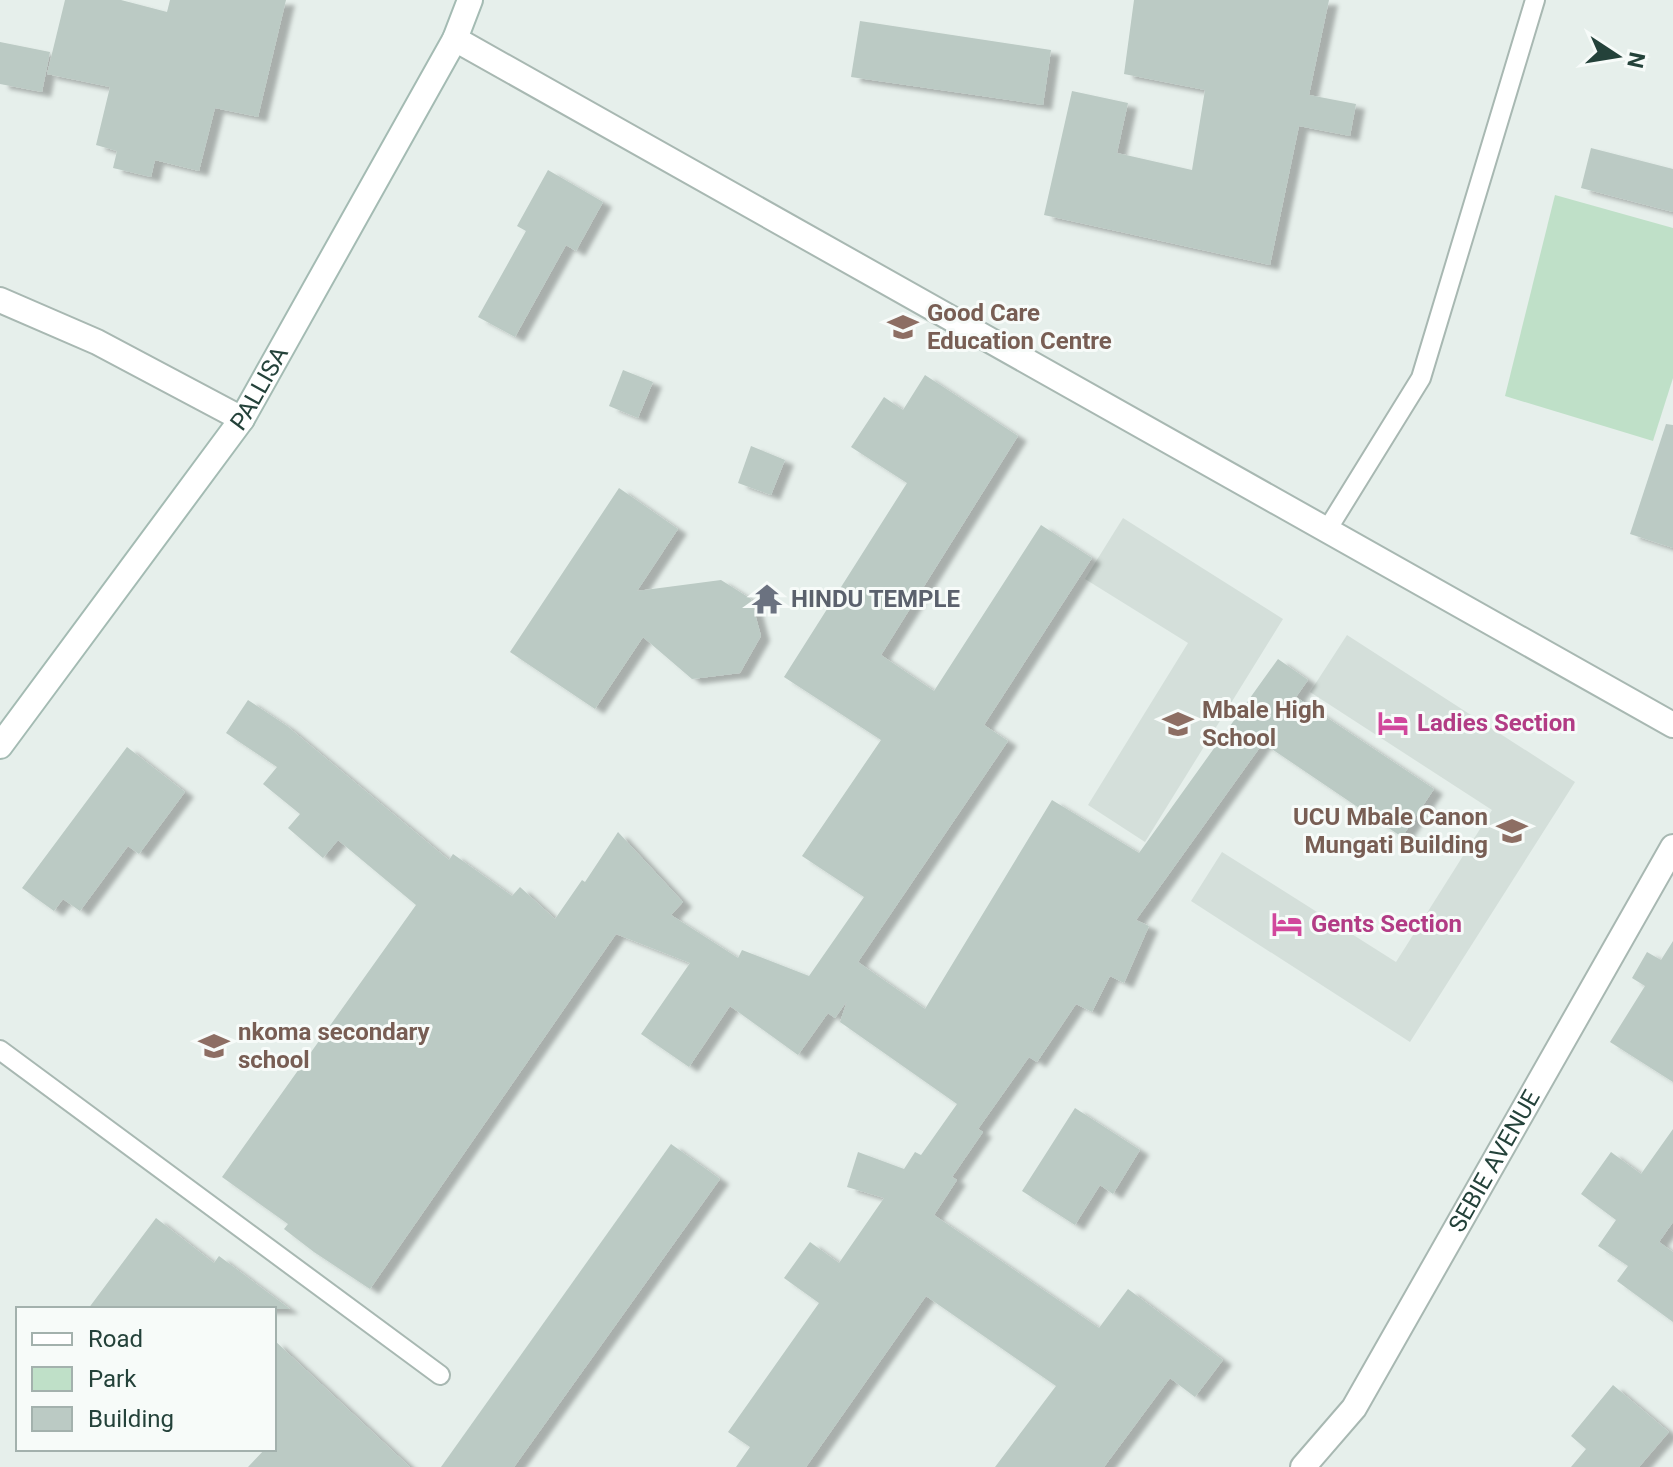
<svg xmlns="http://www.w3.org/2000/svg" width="1673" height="1467" font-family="Roboto,sans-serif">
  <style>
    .built { fill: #d4dfda }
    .green { fill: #bfe0c8 }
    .building { fill: #bbcac4; filter: url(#shadow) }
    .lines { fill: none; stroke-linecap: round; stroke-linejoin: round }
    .lane-casing { stroke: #a8b8b2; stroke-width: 22 }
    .street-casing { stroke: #a8b8b2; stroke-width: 28 }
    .secondary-casing { stroke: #a4bbb3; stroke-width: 28 }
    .lane { stroke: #fff; stroke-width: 18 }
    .street { stroke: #fff; stroke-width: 24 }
    .secondary { stroke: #fff; stroke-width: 24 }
    .labels { text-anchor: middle; stroke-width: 6; stroke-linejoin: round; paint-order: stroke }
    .education-label { font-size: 24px; font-weight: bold; fill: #785e54; stroke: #f7fbf9; text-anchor: start }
    .street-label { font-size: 24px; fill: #24423a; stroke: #f7fbf9 }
    .worship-label { font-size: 24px; font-weight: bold; fill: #5b616d; stroke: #f7fbf9; text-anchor: start }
    .hotel-label { font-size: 24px; font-weight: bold; fill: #b23c85; stroke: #f7fbf9; text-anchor: start }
  </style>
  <defs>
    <filter id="shadow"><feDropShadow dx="9" dy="5" stdDeviation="2" flood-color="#0004"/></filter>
  </defs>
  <rect width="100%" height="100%" fill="#e6efeb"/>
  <g class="built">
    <path d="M1123 518 1283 619 1145 842 1088 805 1188 643 1085 579Z"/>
    <path d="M1347 635 1575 782 1410 1042 1191 901 1222 852 1396 962 1492 810 1310 692Z"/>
  </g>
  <path class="green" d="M1555 195 1673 228V378L1653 441 1505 396Z"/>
  <g class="building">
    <path d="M65 0H121L167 12 170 0H286L258 117 215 108 199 171 155 160 151 177 113 168 117 151 96 145 110 87 47 74Z"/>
    <path d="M1134 0H1329L1309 95 1356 104 1350 136 1299 126 1270 265 1044 215 1072 91 1128 103 1117 153 1192 170 1205 90 1124 74Z"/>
    <path d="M860 21 1051 50 1043 105 851 77Z"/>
    <path d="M0 42 50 52 42 92 0 84Z"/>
    <path d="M1591 148 1673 169V212L1581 188Z"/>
    <path d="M548 170 603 202 576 251 566 245 515 337 478 317 526 231 517 226Z"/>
    <path d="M623 370 653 382 638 418 609 406Z"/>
    <path d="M925 375 1018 436 881 655 934 691 1041 525 1092 558 984 725 1008 741 858 962 925 1009 1052 800 1139 853 1278 659 1308 680 1296 697 1434 789 1402 837 1263 743 1136 920 1149 926 1124 983 1110 976 1092 1012 1076 1004 1037 1062 1029 1057 978 1129 983 1132 952 1177 957 1180 934 1215 1099 1328 1128 1289 1223 1360 1195 1397 1170 1378 1104 1467H995L1056 1386 926 1296 806 1467H736L750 1447 728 1432 819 1303 784 1278 810 1242 839 1263 884 1198 847 1187 858 1152 904 1169 915 1152 921 1155 957 1104 840 1022 847 1001 835 1018 828 1013 798 1055 730 1006 689 1067 641 1034 690 963 616 934 370 1289 314 1252 284 1229 288 1224 222 1177 416 905 338 840 323 858 288 828 300 814 263 784 277 767 226 733 248 700 287 726 449 860 453 854 512 896 520 887 555 919 582 880 585 882 618 832 683 902 671 915 738 958 742 950 809 976 864 897 802 856 881 740 784 677 907 483 851 447 884 397 903 410Z"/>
    <path d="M1666 424 1673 425V548L1630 534Z"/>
    <path d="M751 446 785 460 771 495 738 483Z"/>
    <path d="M619 488 678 529 637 591 721 580 751 599 761 636 740 673 692 679 643 637 595 709 510 652Z"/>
    <path d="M127 747 185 792 139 854 128 846 80 911 63 899 54 911 22 888Z"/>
    <path d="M1673 941V1082L1610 1042 1645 986 1632 978 1647 952 1661 960Z"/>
    <path d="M1075 1108 1140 1150 1113 1194 1100 1185 1075 1225 1022 1191Z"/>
    <path d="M1673 1129V1222L1659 1242 1673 1252V1322L1617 1281 1628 1266 1598 1246 1616 1220 1581 1194 1611 1152 1641 1174Z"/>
    <path d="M671 1144 720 1179 514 1467H441Z"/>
    <path d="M156 1218 214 1263 219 1256 290 1309H88Z"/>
    <path d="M274 1340 410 1467H248L265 1449H274Z"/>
    <path d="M1613 1385 1669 1432 1639 1467H1571L1586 1449 1571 1436Z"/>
  </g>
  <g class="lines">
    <g class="lane-casing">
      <g id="lane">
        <path d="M1327 530 1421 378 1535 0"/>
        <path d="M0 1050 440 1375"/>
      </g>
    </g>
    <g class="street-casing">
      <g id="street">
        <path d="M455 39 1673 725"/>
        <path d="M0 300 97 342 242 419"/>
        <path id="s1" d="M1303 1467 1354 1408 1673 847"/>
      </g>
    </g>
    <g class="secondary-casing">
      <g id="secondary">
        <path id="s2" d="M0 746 242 419 455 39 470 0"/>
      </g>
    </g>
    <use href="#lane" class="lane"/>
    <use href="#street" class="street"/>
    <use href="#secondary" class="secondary"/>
  </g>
  <defs>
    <g id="school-bare" transform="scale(2.4)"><path d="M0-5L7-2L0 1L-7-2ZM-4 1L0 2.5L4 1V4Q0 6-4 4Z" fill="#8d6e63" stroke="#f7fbf9" stroke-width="2.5" paint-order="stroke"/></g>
    <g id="temple-bare" transform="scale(2.4)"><path d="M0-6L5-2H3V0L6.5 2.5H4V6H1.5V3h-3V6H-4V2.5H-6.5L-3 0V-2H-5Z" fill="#6b7280" stroke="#f7fbf9" stroke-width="2.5" paint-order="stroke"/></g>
    <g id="hotel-bare" transform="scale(2.4)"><path d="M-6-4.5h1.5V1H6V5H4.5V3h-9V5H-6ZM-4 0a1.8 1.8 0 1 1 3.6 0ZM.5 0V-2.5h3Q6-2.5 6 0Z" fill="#d1479c" stroke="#f7fbf9" stroke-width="2.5" paint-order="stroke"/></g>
    <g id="university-bare" transform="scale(2.4)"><path d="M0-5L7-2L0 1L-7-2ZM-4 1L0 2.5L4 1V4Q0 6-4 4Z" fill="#8d6e63" stroke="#f7fbf9" stroke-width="2.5" paint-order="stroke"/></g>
  </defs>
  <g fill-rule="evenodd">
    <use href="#school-bare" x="903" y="327"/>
    <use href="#temple-bare" x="767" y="599"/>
    <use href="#hotel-bare" x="1393" y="723"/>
    <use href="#school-bare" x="1178" y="724"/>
    <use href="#university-bare" x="1512" y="831"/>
    <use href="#hotel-bare" x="1287" y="924"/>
    <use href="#school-bare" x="214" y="1046"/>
  </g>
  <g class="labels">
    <g class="education-label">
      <text x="927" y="321">Good Care<tspan x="927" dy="28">Education Centre</tspan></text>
      <text x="1202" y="718">Mbale High<tspan x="1202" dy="28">School</tspan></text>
      <text x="1488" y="825" text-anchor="end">UCU Mbale Canon<tspan x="1488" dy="28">Mungati Building</tspan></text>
      <text x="238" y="1040">nkoma secondary<tspan x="238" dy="28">school</tspan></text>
    </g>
    <g class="street-label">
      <text dy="8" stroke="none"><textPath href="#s2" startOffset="442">PALLISA</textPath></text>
      <text dy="8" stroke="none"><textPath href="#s1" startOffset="362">SEBIE AVENUE</textPath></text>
    </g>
    <g class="worship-label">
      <text x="791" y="607">HINDU TEMPLE</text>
    </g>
    <g class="hotel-label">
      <text x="1417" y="731">Ladies Section</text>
      <text x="1311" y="932">Gents Section</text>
    </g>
  </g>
  <rect x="16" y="1307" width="260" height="144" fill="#f7fbf9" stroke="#a3b1ad" stroke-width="2"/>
  <rect x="32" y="1333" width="40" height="12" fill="#ffffff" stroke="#a3b1ad" stroke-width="2"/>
  <text x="88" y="1347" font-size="24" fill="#24423a">Road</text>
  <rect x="32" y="1367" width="40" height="24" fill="#bfe0c8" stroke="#a3b1ad" stroke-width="2"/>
  <text x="88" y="1387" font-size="24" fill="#24423a">Park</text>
  <rect x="32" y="1407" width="40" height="24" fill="#bbcac4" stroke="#a3b1ad" stroke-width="2"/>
  <text x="88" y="1427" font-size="24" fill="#24423a">Building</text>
  <g transform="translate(1617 56) rotate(102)" stroke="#f7fbf9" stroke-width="6" paint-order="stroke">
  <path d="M0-6L14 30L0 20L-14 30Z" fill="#24423a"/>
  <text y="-12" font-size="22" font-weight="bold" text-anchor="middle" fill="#24423a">N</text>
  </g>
</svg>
